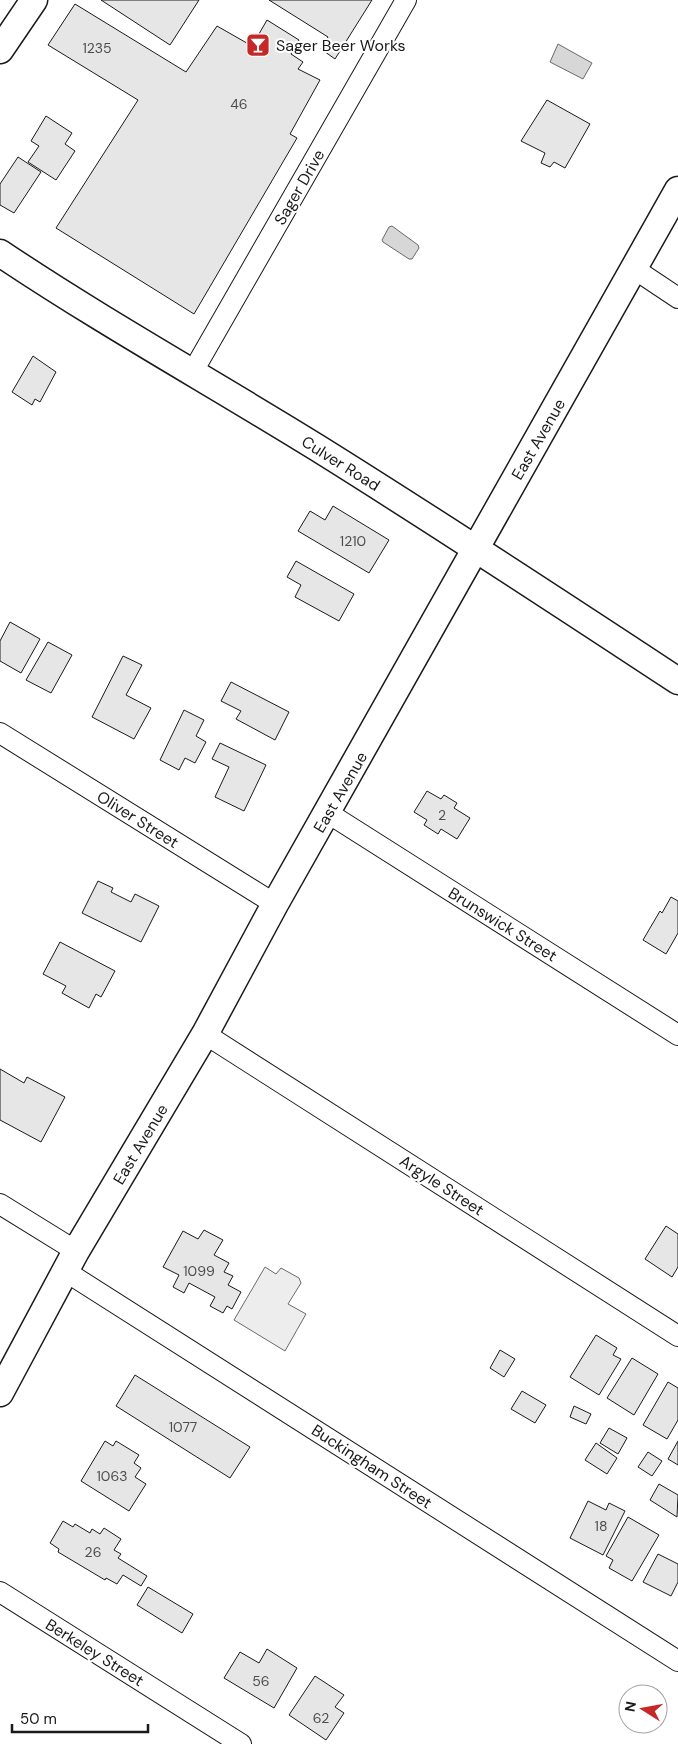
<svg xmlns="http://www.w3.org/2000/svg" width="678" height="1744" font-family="'DM Sans',sans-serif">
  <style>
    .built { fill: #ededed; stroke: #6a6a6a }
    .water { fill: #d7d7d7; stroke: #6a6a6a }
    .building { fill: #e6e6e6; stroke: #1a1a1a }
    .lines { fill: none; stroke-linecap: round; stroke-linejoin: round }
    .minor-casing { stroke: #1a1a1a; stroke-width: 22 }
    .major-casing { stroke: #1a1a1a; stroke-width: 29 }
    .minor { stroke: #fff; stroke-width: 20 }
    .major { stroke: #fff; stroke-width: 26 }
    .labels { text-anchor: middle; stroke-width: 4; stroke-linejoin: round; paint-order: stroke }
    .number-label { font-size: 14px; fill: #4d4d4d }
    .poi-label { font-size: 16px; fill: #1a1a1a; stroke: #fff; text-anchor: start }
    .street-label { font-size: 16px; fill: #1a1a1a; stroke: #fff }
  </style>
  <rect width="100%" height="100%" fill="#fff"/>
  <path class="built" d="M265 1267 276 1274 281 1268 299 1278 301 1283 288 1304 306 1314 285 1351 234 1320Z"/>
  <g class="water">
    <path d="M558 44 592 63 583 79 550 62Z"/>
    <path d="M392 226 418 245 419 248 412 259H409L383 242 382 240 389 227Z"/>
  </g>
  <g class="building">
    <path d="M101 0H199L170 45Z"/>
    <path d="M269 0H372L335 59 321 49 328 37Z"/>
    <path d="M75 4 186 72 217 26 252 46 267 20 299 40 291 54 303 62 298 69 320 80 290 134 297 138 194 314 56 228 138 100 48 45Z"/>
    <path d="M547 100 590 124 565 168 554 162 550 167 541 163 545 153 521 141Z"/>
    <path d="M46 116 72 133 65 144 75 151 56 180 28 162 39 146 31 141Z"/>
    <path d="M18 157 41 172 14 213 0 205V184Z"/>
    <path d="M33 356 56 372 40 402 35 399 32 405 12 392Z"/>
    <path d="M333 506 389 540 369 573 298 531 310 511 325 520Z"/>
    <path d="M296 561 354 594 339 621 295 597 301 585 287 577Z"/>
    <path d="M10 622 40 639 21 673 0 661V641Z"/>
    <path d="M48 642 72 655 51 693 26 680Z"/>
    <path d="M123 656 142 665 126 695 151 708 134 739 92 717Z"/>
    <path d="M231 682 289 712 275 740 236 719 241 711 221 701Z"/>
    <path d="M184 710 204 720 196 736 206 742 195 763 185 758 179 770 160 760Z"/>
    <path d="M220 743 266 765 244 811 215 797 229 767 212 759Z"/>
    <path d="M427 791 441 799 444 795 457 803 454 808 470 818 457 839 441 829 438 834 424 825 427 820 414 812Z"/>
    <path d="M98 881 113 888 111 892 131 902 135 894 159 906 141 942 82 913Z"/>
    <path d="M671 897 678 901V933L666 954 643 940 660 911 662 913Z"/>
    <path d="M60 942 115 971 101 997 96 994 89 1008 62 993 66 986 43 974Z"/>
    <path d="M0 1069 24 1083 27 1077 65 1097 41 1142 0 1120Z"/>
    <path d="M666 1226 678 1234V1267L672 1277 645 1259Z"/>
    <path d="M204 1230 223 1240 214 1255 229 1263 224 1272 233 1276 228 1285 241 1292 232 1309 227 1306 223 1313 210 1306 215 1297 189 1283 184 1293 173 1287 179 1275 163 1267 183 1231 198 1239Z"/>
    <path d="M596 1335 617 1348 613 1355 621 1359 599 1395 570 1377Z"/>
    <path d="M500 1350 515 1359 504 1377 490 1368Z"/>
    <path d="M632 1358 658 1374 634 1415 607 1398Z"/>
    <path d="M135 1375 250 1447 230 1478 116 1406Z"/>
    <path d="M668 1382 678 1388V1420L667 1439 643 1425Z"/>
    <path d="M522 1391 546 1405 535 1423 511 1409Z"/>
    <path d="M574 1406 591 1414 586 1424 570 1417Z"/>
    <path d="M609 1428 627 1438 618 1454 600 1443Z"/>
    <path d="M105 1441 113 1446 116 1441 139 1455 134 1463 141 1468 135 1477 146 1484 129 1511 81 1481Z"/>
    <path d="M678 1441V1465L668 1459Z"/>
    <path d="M596 1443 617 1458 607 1474 585 1460Z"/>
    <path d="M648 1452 662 1461 652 1476 638 1467Z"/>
    <path d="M659 1484 678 1495 677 1517 650 1500Z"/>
    <path d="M588 1501 606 1510 609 1503 625 1511 603 1555 570 1538Z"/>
    <path d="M628 1517 659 1535 632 1581 609 1568 613 1560 606 1556Z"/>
    <path d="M63 1521 73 1527 75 1524 90 1533 92 1529 100 1534 104 1528 121 1539 114 1550 121 1554 118 1558 147 1576 141 1586 123 1575 117 1584 106 1578 105 1580 58 1552 59 1549 50 1543Z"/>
    <path d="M658 1554 678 1564V1582L671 1596 643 1582Z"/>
    <path d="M148 1587 193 1614 182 1633 137 1605Z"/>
    <path d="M267 1649 297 1668 274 1708 224 1678 240 1652 259 1663Z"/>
    <path d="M315 1676 344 1695 335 1707 344 1713 326 1740 289 1715Z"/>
  </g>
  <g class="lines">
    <g class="minor-casing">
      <g id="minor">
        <path d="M633 268 678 298"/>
        <path d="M192 373 406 0"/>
        <path d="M0 733 275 904"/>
        <path d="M328 813 678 1035"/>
        <path d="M205 1034 678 1336"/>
        <path d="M0 1204 76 1251"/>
        <path d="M65 1271 678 1661"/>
        <path d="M0 1592 241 1744"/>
      </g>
    </g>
    <g class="major-casing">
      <g id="major">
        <path d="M0 50 34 0"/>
        <path d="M0 253C103 322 211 382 316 447 438 523 558 602 678 681"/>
        <path d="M0 1393 76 1251 205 1034 275 904 678 190"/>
      </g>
    </g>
    <use href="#minor" class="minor"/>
    <use href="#major" class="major"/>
  </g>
  <defs>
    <g id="bar-square" transform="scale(1.25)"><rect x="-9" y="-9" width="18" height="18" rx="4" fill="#c62828" stroke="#fff"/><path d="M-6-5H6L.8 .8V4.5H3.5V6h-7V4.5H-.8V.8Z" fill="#fff"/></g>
  </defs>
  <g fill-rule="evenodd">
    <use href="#bar-square" x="258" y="45"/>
  </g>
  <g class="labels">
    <g class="number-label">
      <text x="97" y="53">1235</text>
      <text x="239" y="109">46</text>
      <text x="353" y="546">1210</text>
      <text x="442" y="820">2</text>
      <text x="199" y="1276">1099</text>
      <text x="183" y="1432">1077</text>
      <text x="112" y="1481">1063</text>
      <text x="601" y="1531">18</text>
      <text x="93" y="1557">26</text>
      <text x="261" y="1686">56</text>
      <text x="321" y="1723">62</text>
    </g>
    <g class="poi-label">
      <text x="276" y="51">Sager Beer Works</text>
    </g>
    <g class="street-label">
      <text transform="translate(299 187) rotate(-60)" y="6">Sager Drive</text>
      <text transform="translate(538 439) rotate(-60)" y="6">East Avenue</text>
      <text transform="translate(341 463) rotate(32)" y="6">Culver Road</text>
      <text transform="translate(340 792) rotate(-60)" y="6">East Avenue</text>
      <text transform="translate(138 819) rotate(32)" y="6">Oliver Street</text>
      <text transform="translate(503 924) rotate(32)" y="6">Brunswick Street</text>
      <text transform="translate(140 1144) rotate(-59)" y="6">East Avenue</text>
      <text transform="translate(442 1185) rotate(33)" y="6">Argyle Street</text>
      <text transform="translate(372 1466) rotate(33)" y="6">Buckingham Street</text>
      <text transform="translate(95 1652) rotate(32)" y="6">Berkeley Street</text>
    </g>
  </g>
  <g transform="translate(643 1709) rotate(281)"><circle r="24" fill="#ffffff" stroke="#a3a3a3"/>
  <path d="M0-4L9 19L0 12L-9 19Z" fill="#c62828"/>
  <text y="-8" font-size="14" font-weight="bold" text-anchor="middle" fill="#1a1a1a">N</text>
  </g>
  <path d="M12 1724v8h136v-8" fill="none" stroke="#1a1a1a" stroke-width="2.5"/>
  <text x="20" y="1724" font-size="15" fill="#1a1a1a" stroke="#ffffff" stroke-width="4" paint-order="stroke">50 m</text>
</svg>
